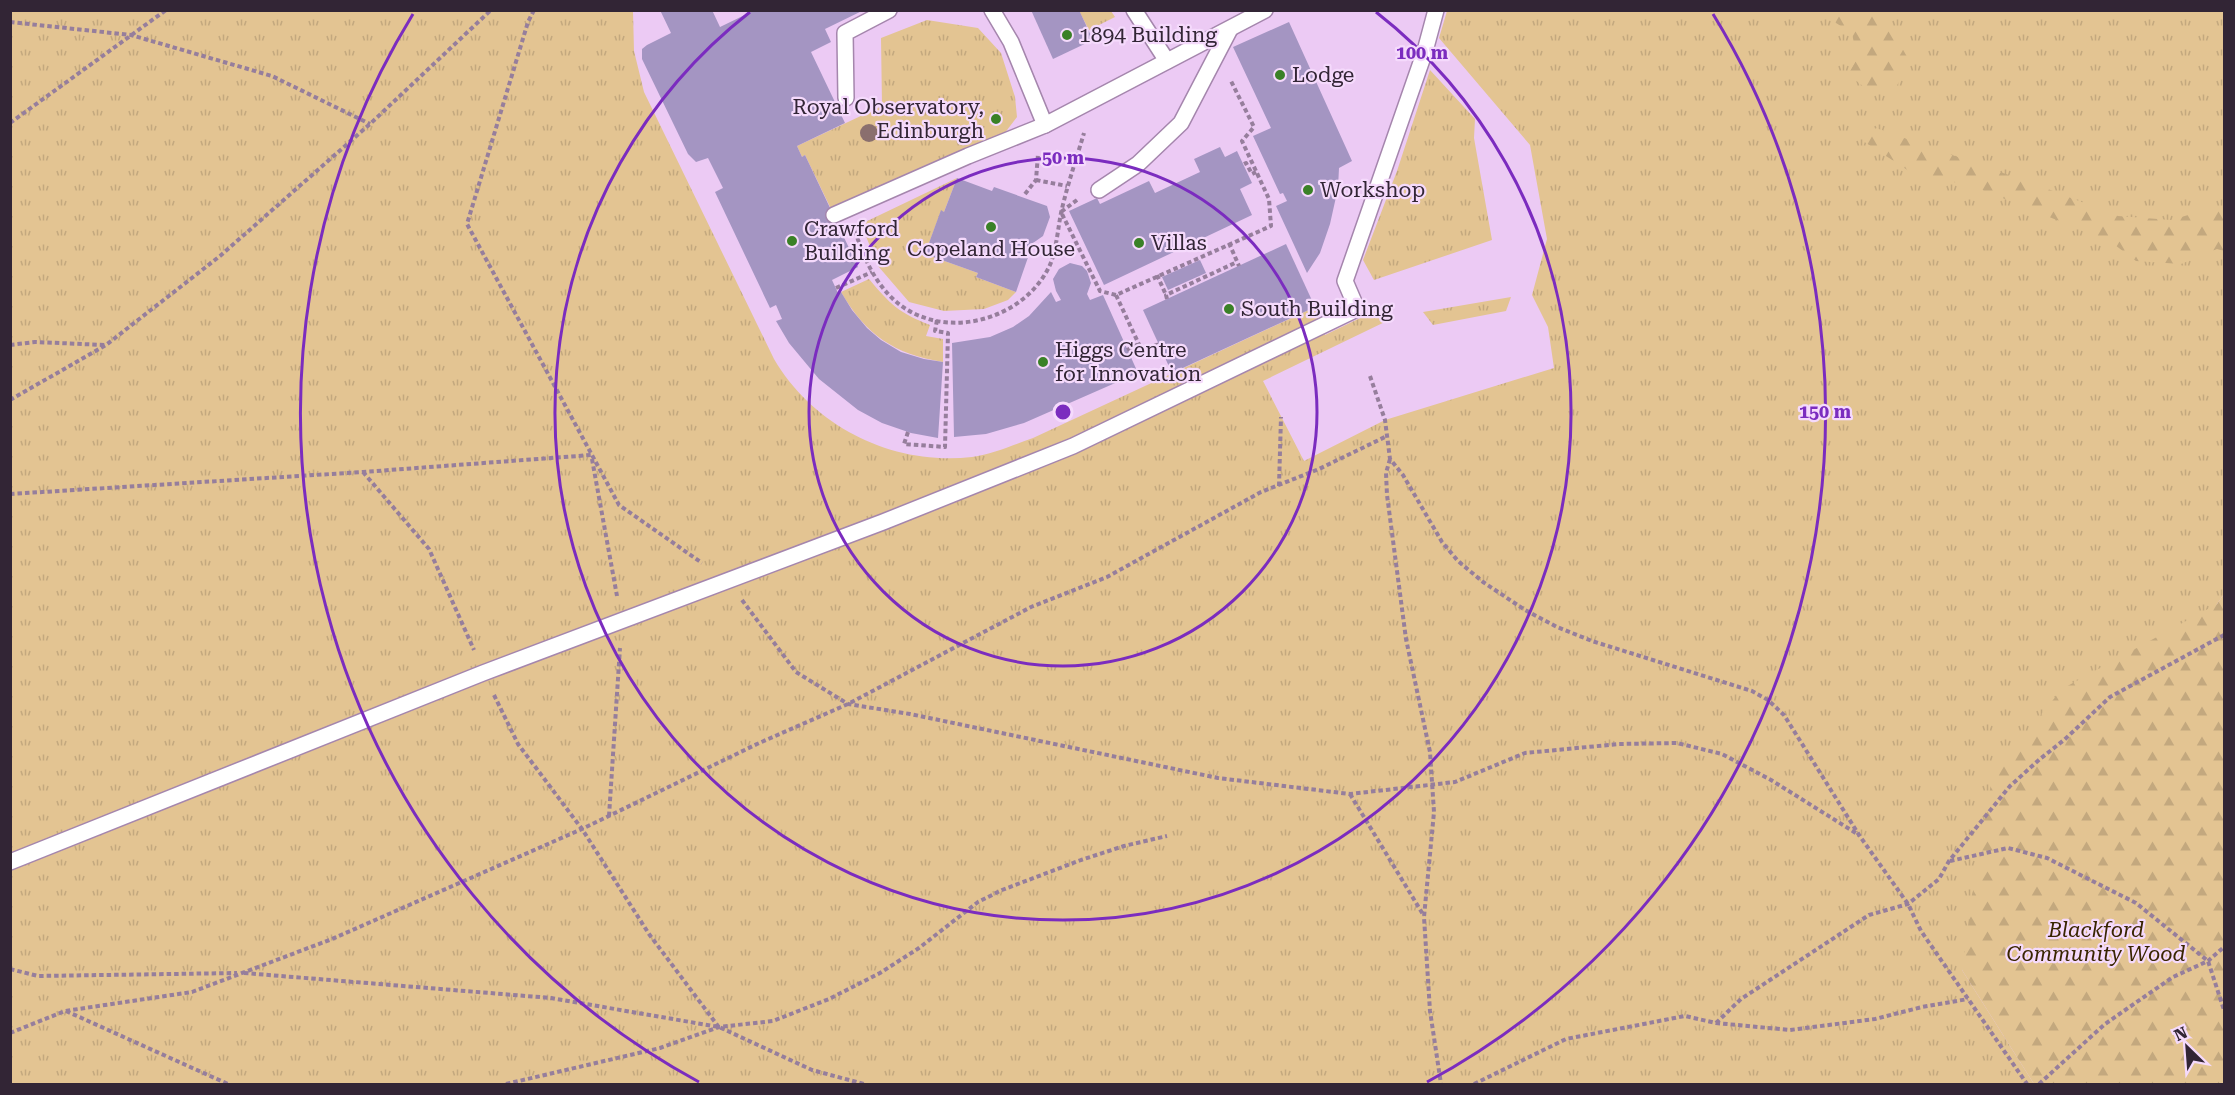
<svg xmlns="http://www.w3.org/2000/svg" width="2235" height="1095" font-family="'Roboto Serif',serif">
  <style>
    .grass { fill: url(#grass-tufts) }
    .forest { fill: url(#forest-firs) }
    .building { fill: #a495c2 }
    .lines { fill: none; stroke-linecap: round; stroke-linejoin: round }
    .lane-casing { stroke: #a586ad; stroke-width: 18 }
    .path { stroke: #967e9c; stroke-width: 4; stroke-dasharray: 4.5 3; stroke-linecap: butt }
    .lane { stroke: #fff; stroke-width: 15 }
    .tree { fill: #8a6f6e }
    .ring { fill: none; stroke: #7b2cbf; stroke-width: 3 }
    .poi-dot { fill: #3a8127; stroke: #f5dafc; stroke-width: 2 }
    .labels { text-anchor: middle; stroke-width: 4.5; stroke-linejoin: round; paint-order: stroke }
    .poi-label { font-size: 21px; fill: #322535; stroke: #f5dafc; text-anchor: start }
    .park-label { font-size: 21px; font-style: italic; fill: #392500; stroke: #f5dafc }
    .centre { fill: #7b2cbf; stroke: #f5dafc; stroke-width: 3 }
    .ring-label { font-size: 18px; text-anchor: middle; font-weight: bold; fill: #7b2cbf; stroke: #f5dafc; stroke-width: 4.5; stroke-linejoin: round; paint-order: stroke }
  </style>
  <defs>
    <pattern id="grass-tufts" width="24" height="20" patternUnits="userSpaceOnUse" patternTransform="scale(1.5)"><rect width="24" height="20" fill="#e3c492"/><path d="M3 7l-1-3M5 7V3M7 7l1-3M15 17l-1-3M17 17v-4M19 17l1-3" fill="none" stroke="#c3a87e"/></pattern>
    <pattern id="forest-firs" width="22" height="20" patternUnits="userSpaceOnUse" patternTransform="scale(1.5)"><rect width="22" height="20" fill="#e3c492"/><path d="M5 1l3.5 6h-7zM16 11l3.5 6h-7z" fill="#c3a87e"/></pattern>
  </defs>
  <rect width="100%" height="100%" fill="#eccaf4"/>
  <g class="grass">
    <path d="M10 11H633L634 51 644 92 774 359C814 427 893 466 972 457 993 454 1013 445 1033 438L1315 307 1325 335 1385 306 1391 319 1263 381 1304 461 1385 420 1554 368 1548 327 1532 295 1547 239 1530 145 1439 38 1447 11H2224V594L1962 970 2034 1084H11Z"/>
    <path d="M1079 11H1111L1115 17 1089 30Z"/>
    <path d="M927 20 978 28 1001 53 1015 97 1017 117 1004 134 831 209 805 155 802 157 797 146 882 106 881 38Z"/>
    <path d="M1430 70 1475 119 1474 138 1492 240 1374 280 1363 260 1397 171Z"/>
    <path d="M957 178 944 212 941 211 925 254 978 273 976 277 1016 292 1008 300 984 309 944 311 909 302 878 266 861 224Z"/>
    <path d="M869 279C890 304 899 313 930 325L926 336 943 339V362C894 354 866 335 841 292Z"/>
    <path d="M1511 297 1506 311 1433 325 1423 312Z"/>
  </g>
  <g class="forest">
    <path d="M1826 11H1881L1910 62 1895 89 1874 95 1848 74 1857 59 1852 33 1836 23Z"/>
    <path d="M1876 128 2040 186 2118 216 2171 220 2202 211H2224V251L2217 249 2181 264 2136 261 2111 242 1978 188 1909 171 1863 141Z"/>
    <path d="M2224 594V1084H2034L1962 970 1976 869 1993 773 2062 689 2217 604Z"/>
  </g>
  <g class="building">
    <path d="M660 10H712L720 27 755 10H864L825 29 831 42 811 52 845 123 797 146 802 157 805 155 858 267 832 280 838 293 841 292 852 310 867 328 881 340 901 352 924 359 943 362 938 438 911 433 882 423 858 410 819 379 789 343 776 321 782 319 776 305 770 308 715 192 723 188 708 158 696 162 688 154 642 59V49L647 45 671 33Z"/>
    <path d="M1031 10H1079L1093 40 1053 59Z"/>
    <path d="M1289 22 1352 161 1339 168 1338 188 1330 224 1320 253 1307 273 1276 206 1287 201 1283 193 1280 194 1253 136 1271 128 1233 47Z"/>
    <path d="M1220 147 1225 157 1237 151 1252 183 1240 189 1252 215 1104 285 1069 211 1097 198 1100 204 1149 181 1155 193 1200 172 1194 159Z"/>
    <path d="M957 178 992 191 994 187 1047 206 1050 217 1043 236 1033 243 1016 292 976 277 978 273 925 254 941 210 944 212Z"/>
    <path d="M1286 244 1315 307 1172 373 1143 310Z"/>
    <path d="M1200 260 1206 273 1168 290 1162 277Z"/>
    <path d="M1070 263 1082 266 1087 271 1091 283 1087 294 1090 300 1103 295 1138 373 1024 423 986 434 954 437 952 343 990 337 1013 327 1029 316 1051 292 1056 302 1061 300 1056 291 1053 279 1059 269Z"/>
  </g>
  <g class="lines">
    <g class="lane-casing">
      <g id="lane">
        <path d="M992 10 1011 42 1045 125"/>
        <path d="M1134 10 1167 61"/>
        <path d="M846 98 845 33 889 10"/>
        <path d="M1099 190 1138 164 1181 123 1230 29"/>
        <path d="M834 215 968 156 1045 125 1265 10"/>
        <path d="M10 862 483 673 883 522 1073 446 1357 309 1345 281 1425 51 1436 10"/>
      </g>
    </g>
    <g class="path">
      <path d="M534 10 528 22 467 224 619 505 702 563"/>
      <path d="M10 22 131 35 272 76 370 124"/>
      <path d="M10 123 166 10"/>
      <path d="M1244 164 1246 163 1252 174 1256 172"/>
      <path d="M1036 180 1067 186"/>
      <path d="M1025 194 1036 180 1038 154"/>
      <path d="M1077 200 1061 212 1100 291 1116 295 1271 226 1269 199 1242 141 1254 127 1231 81"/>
      <path d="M855 231C863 255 873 280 893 299 940 343 1022 322 1049 267 1056 253 1058 228 1061 213 1067 186 1076 160 1084 133"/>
      <path d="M1229 243 1239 266"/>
      <path d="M1157 275 1166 295"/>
      <path d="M836 288 872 272"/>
      <path d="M1116 295 1142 351 1159 344"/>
      <path d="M1167 299 1166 295 1237 262"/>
      <path d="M10 345 35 342 105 345"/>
      <path d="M1127 350 1139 344"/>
      <path d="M1370 376 1385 420 1390 459 1403 475 1442 542 1458 561 1483 582 1525 610 1557 627 1592 641 1752 691 1768 700 1784 715 1859 835 1908 904 1921 931 2027 1084"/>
      <path d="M10 400 106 345 220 256 370 124 491 10"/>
      <path d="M908 432 904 444 945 447 948 333 935 331 937 320"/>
      <path d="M592 459 617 596"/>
      <path d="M1390 459 1386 473 1387 495 1406 639 1430 752 1434 812 1424 917 1430 1011 1441 1084"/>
      <path d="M363 472 429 549 474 650"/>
      <path d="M1279 486 1281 417"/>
      <path d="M10 494 363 472 591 455"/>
      <path d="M742 600 796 672 848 704 910 714 1218 778 1350 794 1455 782 1525 753 1619 744 1677 743 1722 754 1771 780 1859 835"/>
      <path d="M494 695 518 744 582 829 649 934 718 1026"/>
      <path d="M1350 794 1424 916"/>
      <path d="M609 816 620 648"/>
      <path d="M1950 861 2008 848 2047 858 2136 903 2208 961 2224 1010"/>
      <path d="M10 969 38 976 237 973"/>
      <path d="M244 973 551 998 719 1027 812 1070 864 1084"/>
      <path d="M66 1011 228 1084"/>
      <path d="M1716 1023 1741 999 1869 915 1908 904 1939 879 1949 861 2010 786 2040 759 2064 740 2110 697 2224 635"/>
      <path d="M10 1033 65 1011 192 992 332 939 582 829 757 744 848 704 1031 607 1107 577 1261 492 1319 469 1387 436"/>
      <path d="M506 1084 660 1048 719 1027 773 1021 829 999 880 973 919 948 978 902 1002 890 1081 860 1124 846 1167 836"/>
      <path d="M1474 1084 1566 1039 1685 1016 1716 1023 1790 1030 1875 1019 1922 1007 1968 999"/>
      <path d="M2039 1084 2105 1024 2173 977 2208 961 2224 947"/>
    </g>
    <use href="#lane" class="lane"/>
  </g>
  <circle class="tree" cx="869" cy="133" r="9"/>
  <g class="ring">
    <circle cx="1063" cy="412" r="254"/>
    <path d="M1376 12A508 508 0 1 1 750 12"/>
    <path d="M699 1082A762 762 0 0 1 413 14M1713 14A762 762 0 0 1 1427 1082"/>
  </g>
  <g class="poi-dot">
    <circle cx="1067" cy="35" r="6"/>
    <circle cx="1280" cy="75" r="6"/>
    <circle cx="996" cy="119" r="6"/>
    <circle cx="1308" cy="190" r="6"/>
    <circle cx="991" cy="227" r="6"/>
    <circle cx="792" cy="241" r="6"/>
    <circle cx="1139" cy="243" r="6"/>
    <circle cx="1229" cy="309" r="6"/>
    <circle cx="1043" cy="362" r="6"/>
  </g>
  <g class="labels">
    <g class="poi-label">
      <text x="1079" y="42">1894 Building</text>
      <text x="1292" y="82">Lodge</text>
      <text x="984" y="114" text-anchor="end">Royal Observatory,<tspan x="984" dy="24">Edinburgh</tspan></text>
      <text x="1320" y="197">Workshop</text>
      <text x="804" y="236">Crawford<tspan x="804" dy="24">Building</tspan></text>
      <text x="1151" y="250">Villas</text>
      <text x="991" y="256" text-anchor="middle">Copeland House</text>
      <text x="1241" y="316">South Building</text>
      <text x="1055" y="357">Higgs Centre<tspan x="1055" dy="24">for Innovation</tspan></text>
    </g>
    <g class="park-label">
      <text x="2096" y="937">Blackford<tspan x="2096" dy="24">Community Wood</tspan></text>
    </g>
  </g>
  <circle cx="1063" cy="412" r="9" class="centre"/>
  <g class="ring-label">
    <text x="1422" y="59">100 m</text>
    <text x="1063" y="164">50 m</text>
    <text x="1825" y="418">150 m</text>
  </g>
  <rect width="2235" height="1095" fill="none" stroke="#322535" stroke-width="24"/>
  <g transform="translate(2187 1047) rotate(335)" stroke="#f5dafc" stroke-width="4.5" paint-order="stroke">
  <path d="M0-4.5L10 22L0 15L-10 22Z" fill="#322535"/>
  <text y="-9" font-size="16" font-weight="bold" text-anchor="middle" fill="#322535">N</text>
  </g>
</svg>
